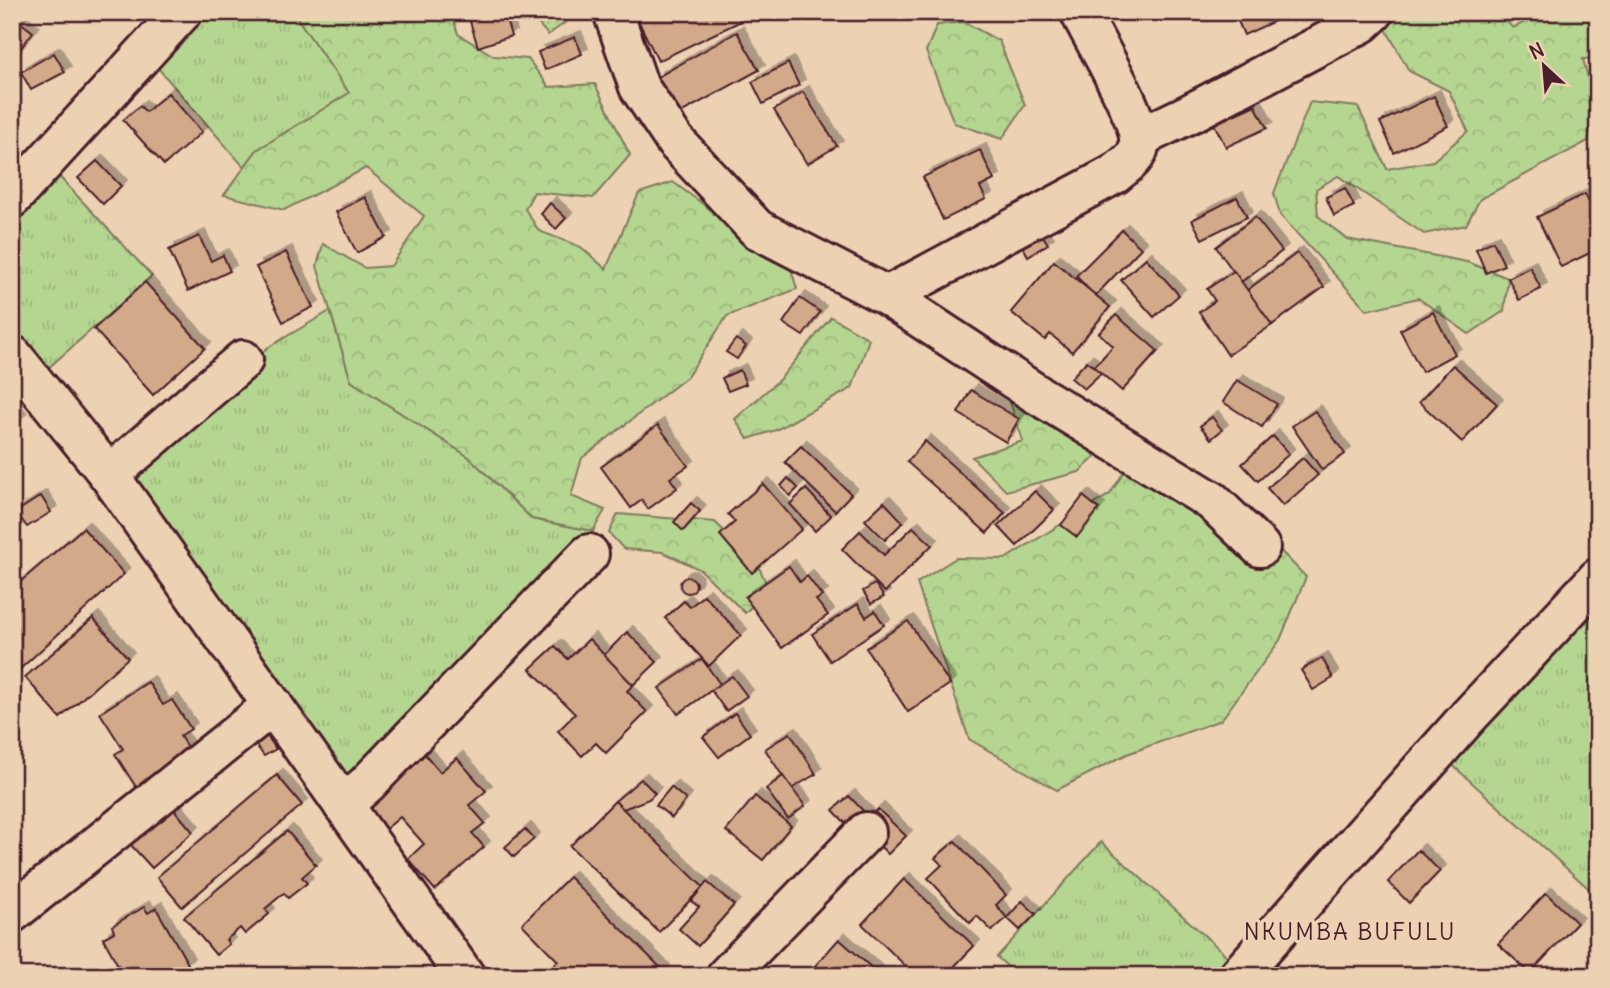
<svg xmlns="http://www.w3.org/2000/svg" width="1610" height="988" font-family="Delius,sans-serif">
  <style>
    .grass { fill: url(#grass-tufts); stroke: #807a5e; stroke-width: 2 }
    .forest { fill: url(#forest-crowns); stroke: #807a5e; stroke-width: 2 }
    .building { fill: #d2aa8a; stroke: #4a1f2b; stroke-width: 2; filter: url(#shadow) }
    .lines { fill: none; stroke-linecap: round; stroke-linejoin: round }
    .minor-casing { stroke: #4a1f2b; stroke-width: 44 }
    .minor { stroke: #ecd1b3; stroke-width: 38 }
    .labels { text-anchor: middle; stroke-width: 7; stroke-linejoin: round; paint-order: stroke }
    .quarter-label { font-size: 23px; letter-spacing: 2px; fill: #4a1f2b; stroke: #ecd1b3 }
  </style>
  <defs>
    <pattern id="grass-tufts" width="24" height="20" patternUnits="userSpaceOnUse" patternTransform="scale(1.75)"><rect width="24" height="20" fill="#b5d690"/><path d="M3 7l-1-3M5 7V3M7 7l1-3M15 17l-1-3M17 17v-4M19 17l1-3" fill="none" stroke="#9db77c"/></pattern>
    <pattern id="forest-crowns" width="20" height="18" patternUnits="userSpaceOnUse" patternTransform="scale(1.75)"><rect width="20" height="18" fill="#b5d690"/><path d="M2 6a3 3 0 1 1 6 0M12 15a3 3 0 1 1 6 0" fill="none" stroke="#9db77c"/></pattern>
    <filter id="shadow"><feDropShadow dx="6" dy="-6" stdDeviation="0" flood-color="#0004"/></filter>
  </defs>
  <rect width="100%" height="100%" fill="#ecd1b3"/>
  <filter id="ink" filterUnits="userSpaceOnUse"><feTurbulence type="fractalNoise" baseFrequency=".0143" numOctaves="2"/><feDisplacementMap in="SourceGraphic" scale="14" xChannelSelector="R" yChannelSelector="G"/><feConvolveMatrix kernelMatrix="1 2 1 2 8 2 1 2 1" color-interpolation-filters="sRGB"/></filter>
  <g filter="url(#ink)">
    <g class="grass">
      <path d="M198 12H293L349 93 257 150 244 167 151 60Z"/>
      <path d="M53 170 152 276 47 369 12 331V213Z"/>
      <path d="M330 311 351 381 469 457 532 519 593 531 348 782 128 481 267 348Z"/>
      <path d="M1598 598V897L1448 761Z"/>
      <path d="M1101 842 1236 964 1225 976H1018L997 957Z"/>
    </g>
    <g class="forest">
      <path d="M293 12H451L458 34 494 56 528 59 549 87 595 84 630 155 593 198 534 192 525 209 539 231 581 247 606 269 639 193 673 182 791 269 797 289 727 316 687 377 582 458 571 496 605 510 593 531 532 519 469 457 351 381 317 266 323 244 365 268 391 266 424 216 366 168 284 210 224 195 257 150 349 93Z"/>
      <path d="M528 12H576L577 14 548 35Z"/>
      <path d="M1401 12H1497L1513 28 1545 12H1598V58L1583 59 1595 104 1588 141 1480 199 1466 225 1424 234 1338 176 1316 189 1318 216 1347 239 1467 262 1508 278 1504 311 1469 334 1418 298 1367 310 1280 215 1274 193 1310 102 1358 107 1387 169 1433 161 1468 131 1449 91 1409 71 1386 29Z"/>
      <path d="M964 22 999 41 1025 105 1002 139 954 123 926 51 937 25Z"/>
      <path d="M831 317 869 339 852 388 776 430 748 439 735 419 781 378Z"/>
      <path d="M1008 396 1068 398 1095 457 1079 472 1006 491 972 457 1023 441Z"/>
      <path d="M1129 464 1198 466 1306 577 1280 640 1221 720 1127 754 1057 790 969 739 917 583 956 558 1005 559 1110 494Z"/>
      <path d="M618 514 715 522 757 563 769 589 745 613 701 570 663 552 624 549 609 533Z"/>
    </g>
    <g class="building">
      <path d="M467 12H504L511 36 478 47Z"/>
      <path d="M634 12H736L741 21 658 61Z"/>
      <path d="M1234 12H1286L1288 15 1244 35Z"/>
      <path d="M12 16 33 32 12 60Z"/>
      <path d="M737 32 759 70 677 115 656 78Z"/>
      <path d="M575 37 582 54 545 70 538 52Z"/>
      <path d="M54 53 65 72 31 90 21 72Z"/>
      <path d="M788 63 799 85 763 104 752 82Z"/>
      <path d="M803 92 837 146 807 164 774 110Z"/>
      <path d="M168 93 202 132 164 165 123 120 140 106 146 112Z"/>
      <path d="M1434 96 1448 126 1394 153 1380 122Z"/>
      <path d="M1255 105 1267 128 1226 147 1214 124Z"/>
      <path d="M980 150 994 180 980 187 986 199 943 220 923 177Z"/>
      <path d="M97 161 121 186 103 204 78 178Z"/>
      <path d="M1598 172V193L1588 184Z"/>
      <path d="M1345 188 1354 206 1334 216 1326 197Z"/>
      <path d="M1585 194 1598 221V249L1561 267 1537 217Z"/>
      <path d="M365 197 386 237 357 253 336 212Z"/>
      <path d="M1237 197 1247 217 1202 239 1192 220Z"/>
      <path d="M550 203 566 218 556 229 541 214Z"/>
      <path d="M1255 217 1282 251 1241 282 1216 247Z"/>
      <path d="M1036 225 1048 244 1028 256 1017 236Z"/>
      <path d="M1122 230 1141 248 1095 296 1076 276Z"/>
      <path d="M199 236 211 261 223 255 230 271 188 291 169 250Z"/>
      <path d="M1493 241 1504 265 1486 273 1476 249Z"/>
      <path d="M286 252 313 307 283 322 256 267Z"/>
      <path d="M1297 253 1324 287 1272 325 1246 291Z"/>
      <path d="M1146 258 1179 295 1154 317 1121 280Z"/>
      <path d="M1054 261 1110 307 1072 352 1050 334 1045 340 1011 312Z"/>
      <path d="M1530 267 1541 289 1519 300 1508 278Z"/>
      <path d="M1234 271 1272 325 1228 355 1199 312 1215 301 1207 289Z"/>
      <path d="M145 282 205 348 153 395 94 329Z"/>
      <path d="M800 298 820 312 803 336 783 323Z"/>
      <path d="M1433 312 1455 354 1422 372 1400 330Z"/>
      <path d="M1116 315 1158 351 1122 391 1094 367 1113 346 1099 333Z"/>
      <path d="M736 339 746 346 737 359 726 352Z"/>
      <path d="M1087 361 1101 373 1084 389 1071 378Z"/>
      <path d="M1453 365 1497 404 1462 442 1419 402Z"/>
      <path d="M740 370 746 384 728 391 722 378Z"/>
      <path d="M1237 380 1277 404 1262 427 1223 402Z"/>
      <path d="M971 390 1019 419 1006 442 958 413Z"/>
      <path d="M12 408 21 419 12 426Z"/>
      <path d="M1315 411 1345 454 1322 470 1292 426Z"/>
      <path d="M1212 417 1222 430 1211 439 1200 426Z"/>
      <path d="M658 425 688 466 670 478 677 488 648 509 642 500 631 508 601 467Z"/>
      <path d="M1273 436 1289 454 1258 481 1242 464Z"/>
      <path d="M925 441 1005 513 987 533 907 462Z"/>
      <path d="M801 446 851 494 835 511 785 462Z"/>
      <path d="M1303 458 1318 475 1283 506 1267 488Z"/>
      <path d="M788 478 798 488 790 496 781 486Z"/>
      <path d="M763 484 802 529 752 573 720 535 735 522 728 514Z"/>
      <path d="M806 489 831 516 815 531 790 504Z"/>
      <path d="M1035 491 1054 510 1017 546 998 526Z"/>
      <path d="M41 496 51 512 27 527 16 512Z"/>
      <path d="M1083 496 1099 509 1077 537 1061 525Z"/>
      <path d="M884 502 903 522 885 540 865 520Z"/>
      <path d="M691 503 700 511 683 531 674 522Z"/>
      <path d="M913 527 932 545 885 592 842 549 860 531 884 555Z"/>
      <path d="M83 528 124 574 19 670 12 662V589Z"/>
      <path d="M789 566 800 582 807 576 822 596 816 600 828 615 782 648 745 597Z"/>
      <circle cx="688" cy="585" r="8"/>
      <path d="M875 584 884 597 871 604 863 591Z"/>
      <path d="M704 595 741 635 709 666 665 618 684 601 690 607Z"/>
      <path d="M858 604 866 617 875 611 884 625 830 661 812 634Z"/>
      <path d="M93 618 128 658 60 718 25 677Z"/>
      <path d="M908 621 950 684 908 712 866 648Z"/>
      <path d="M627 632 657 662 633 685 604 655Z"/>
      <path d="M589 639 633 685 627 691 647 712 606 753 596 743 582 756 558 731 575 714 530 669 555 646 568 659Z"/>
      <path d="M1322 658 1333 678 1313 690 1301 670Z"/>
      <path d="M702 659 720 684 678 714 659 688Z"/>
      <path d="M732 676 747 696 726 711 711 690Z"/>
      <path d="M148 682 163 705 172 700 191 729 180 736 190 752 136 787 115 754 123 749 100 713Z"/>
      <path d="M735 713 750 734 719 757 703 737Z"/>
      <path d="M265 733 276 749 264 756 253 741Z"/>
      <path d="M790 733 816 774 791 789 765 749Z"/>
      <path d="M418 746 440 772 457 758 486 791 469 805 485 823 472 833 484 847 435 890 408 859 424 844 400 817 381 833 357 806Z"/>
      <path d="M277 775 302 805 182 907 157 877Z"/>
      <path d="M783 776 805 806 788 819 766 789Z"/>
      <path d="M641 779 655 793 649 799 623 809 615 801Z"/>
      <path d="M671 787 686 800 672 818 656 805Z"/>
      <path d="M755 796 791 826 763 860 726 831Z"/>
      <path d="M849 796 870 818 854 832 833 810Z"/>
      <path d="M615 801 703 887 659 932 570 846Z"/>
      <path d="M172 807 193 832 152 868 130 844Z"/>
      <path d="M878 809 906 836 888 854 861 827Z"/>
      <path d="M525 829 534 839 514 857 505 847Z"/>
      <path d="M287 831 316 865 302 877 307 883 288 898 284 893 265 909 269 914 245 934 240 928 226 940 229 944 216 955 184 917Z"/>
      <path d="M955 841 1006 895 996 905 1007 918 992 931 977 916 970 923 928 878 942 865 935 858Z"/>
      <path d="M1418 850 1440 871 1409 903 1388 882Z"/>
      <path d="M569 877 664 971 659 976H550L546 972 558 961 522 924Z"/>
      <path d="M904 879 974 946 945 976H916L862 924Z"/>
      <path d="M707 882 734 905 698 946 679 929 699 907 691 901Z"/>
      <path d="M1546 893 1577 923 1530 973 1498 944Z"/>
      <path d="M1022 901 1036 914 1020 930 1007 918Z"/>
      <path d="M144 907 148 913 156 908 188 964 168 976H124L103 938 114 932 112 926Z"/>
      <path d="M839 939 881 976H806Z"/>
    </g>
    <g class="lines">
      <g class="minor-casing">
        <g id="minor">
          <path d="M613 12 639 87 675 141 757 229 887 296 1035 393 1212 501 1260 547"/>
          <path d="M1139 138 1191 113 1362 23 1374 12"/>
          <path d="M12 198 182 12"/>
          <path d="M887 296 1115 174C1124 166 1137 159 1139 146 1143 120 1093 39 1080 12"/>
          <path d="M12 355 109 475 465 976"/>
          <path d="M109 475 243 360"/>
          <path d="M343 805 367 784 589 554"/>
          <path d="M12 913 273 705"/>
          <path d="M726 976 866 832"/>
          <path d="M1238 976 1468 717 1598 578"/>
        </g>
      </g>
      <use href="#minor" class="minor"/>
    </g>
  </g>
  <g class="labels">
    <g class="quarter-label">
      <text x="1350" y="940">NKUMBA BUFULU</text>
    </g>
  </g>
  <rect width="1610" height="988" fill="none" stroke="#ecd1b3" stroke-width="42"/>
  <rect x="21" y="21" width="1568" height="946" fill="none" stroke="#4a1f2b" stroke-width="2.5" filter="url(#ink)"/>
  <g transform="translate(1544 66) rotate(334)" stroke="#ecd1b3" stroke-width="5" paint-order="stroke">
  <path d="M0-5L12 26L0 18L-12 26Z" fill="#4a1f2b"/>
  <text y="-10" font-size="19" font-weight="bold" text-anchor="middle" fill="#4a1f2b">N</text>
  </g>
</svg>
